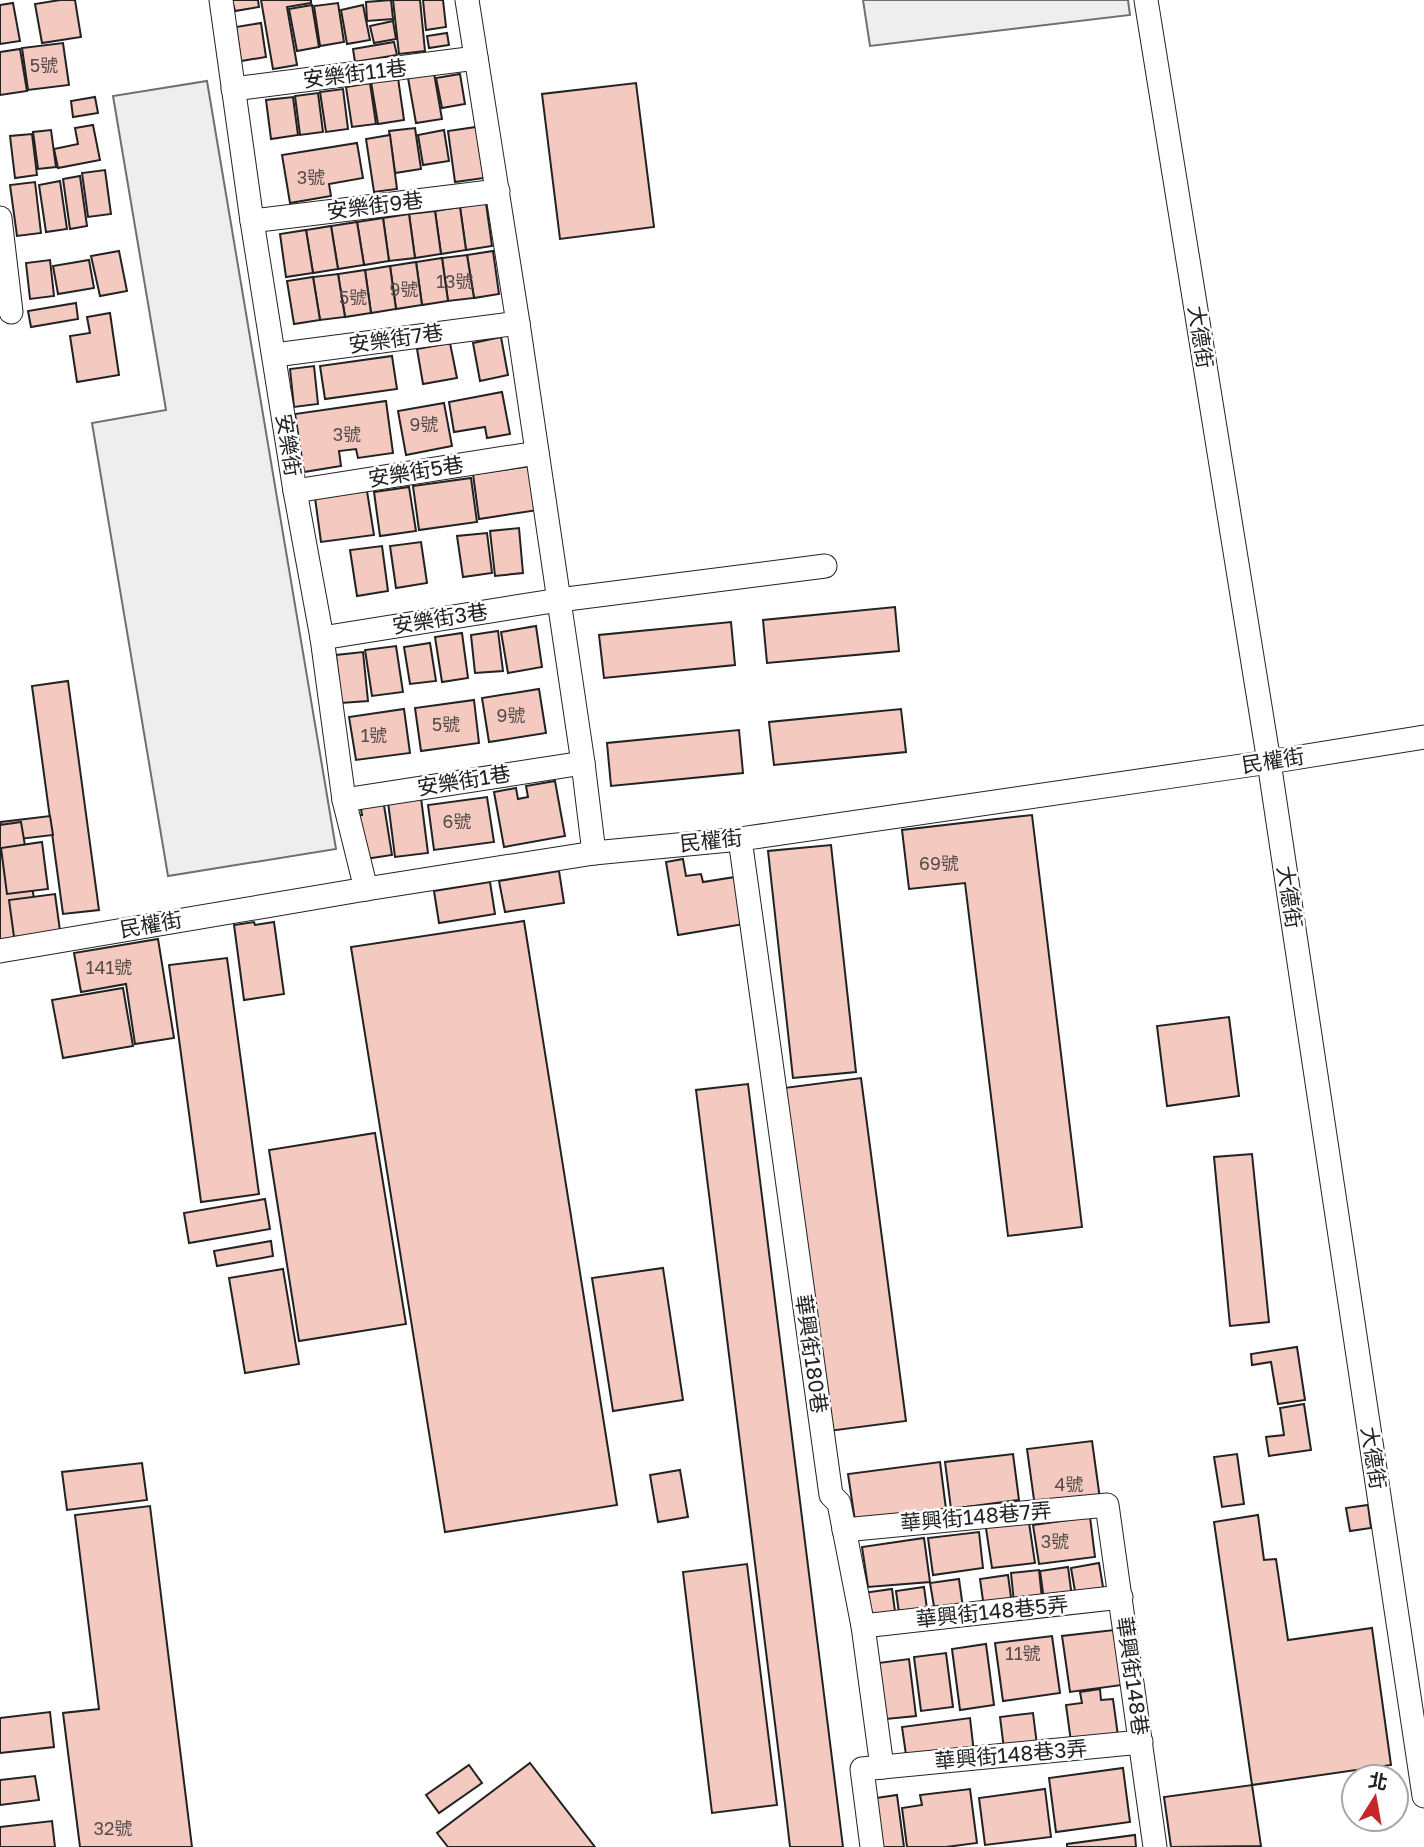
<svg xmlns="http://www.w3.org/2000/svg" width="1424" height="1847" font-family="'Golos Text','Noto Sans TC',sans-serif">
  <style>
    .green { fill: #eee; stroke: #6f6f6f; stroke-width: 2 }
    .building { fill: #f3c9c0; stroke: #222; stroke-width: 2 }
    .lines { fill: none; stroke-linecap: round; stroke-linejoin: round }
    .street-casing { stroke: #222; stroke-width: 25 }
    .street { stroke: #fff; stroke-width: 23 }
    .labels { text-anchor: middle; stroke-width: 5; stroke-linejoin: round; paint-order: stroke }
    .number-label { font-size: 18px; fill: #564c4a }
    .street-label { font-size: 21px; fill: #222; stroke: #fff }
  </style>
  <rect width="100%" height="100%" fill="#fff"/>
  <g class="green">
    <path d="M863 0H1128L1130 15 870 46Z"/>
    <path d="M207 81 336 849 168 876 92 423 166 410 113 96Z"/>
  </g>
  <g class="building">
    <path d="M60 0H75L81 37 42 43 35 4Z"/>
    <path d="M232 0H258L259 7 235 11Z"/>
    <path d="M261 0H311V3L287 7 297 65 273 69Z"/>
    <path d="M391 0 393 19 367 21 366 2Z"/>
    <path d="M393 0H420L425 51 399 54Z"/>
    <path d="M423 0H443L446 27 426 30Z"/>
    <path d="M13 3 20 41 0 44V5Z"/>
    <path d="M338 3 344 42 320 46 314 6Z"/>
    <path d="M312 5 319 47 297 51 289 9Z"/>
    <path d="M363 5 370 40 347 44 341 10Z"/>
    <path d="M393 21 396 39 374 43 370 26Z"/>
    <path d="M261 23 266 57 241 61 236 27Z"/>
    <path d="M447 33 449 45 429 48 427 36Z"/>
    <path d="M394 42 397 55 355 62 353 49Z"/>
    <path d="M63 43 69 85 28 90 22 48Z"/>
    <path d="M20 49 27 91 0 95V52Z"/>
    <path d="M434 73 442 119 416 123 408 78Z"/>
    <path d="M460 74 465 104 442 108 436 78Z"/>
    <path d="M398 78 404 120 378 124 371 82Z"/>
    <path d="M370 83 376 124 352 127 346 87Z"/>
    <path d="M636 83 654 227 560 239 542 94Z"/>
    <path d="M343 89 348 129 326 132 320 92Z"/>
    <path d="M318 93 323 132 300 135 295 96Z"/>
    <path d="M95 97 98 113 73 117 71 101Z"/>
    <path d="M293 97 298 135 271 139 266 100Z"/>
    <path d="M93 125 100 160 58 168 54 149 78 144 75 128Z"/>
    <path d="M476 127 484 178 455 182 448 131Z"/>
    <path d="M415 128 421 169 395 173 389 131Z"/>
    <path d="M51 130 56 167 38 169 33 132Z"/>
    <path d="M444 130 449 161 423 165 418 135Z"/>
    <path d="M32 134 37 175 15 178 10 136Z"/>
    <path d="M390 135 397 189 374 192 366 139Z"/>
    <path d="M357 143 363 178 329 184 331 196 290 203 282 155Z"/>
    <path d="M105 170 111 214 88 217 82 173Z"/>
    <path d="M80 176 87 226 70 229 63 179Z"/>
    <path d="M60 181 67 229 46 232 39 185Z"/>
    <path d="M35 182 41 233 17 236 10 185Z"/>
    <path d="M486 203 492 246 466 250 460 207Z"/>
    <path d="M460 207 466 250 441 254 435 211Z"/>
    <path d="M435 211 441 254 415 258 409 214Z"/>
    <path d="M409 214 415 258 389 261 383 218Z"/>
    <path d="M383 218 389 261 364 265 357 222Z"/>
    <path d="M357 222 364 265 338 269 331 226Z"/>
    <path d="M331 226 338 269 313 273 306 230Z"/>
    <path d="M306 230 313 273 286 277 280 234Z"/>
    <path d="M119 251 127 291 100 296 91 256Z"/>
    <path d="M493 251 499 294 474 298 467 255Z"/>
    <path d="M467 255 474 298 448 301 442 258Z"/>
    <path d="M442 258 448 301 422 305 416 262Z"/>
    <path d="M50 260 54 296 30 299 26 263Z"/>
    <path d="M89 260 94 288 58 294 53 266Z"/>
    <path d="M416 262 422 305 396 309 390 266Z"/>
    <path d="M390 266 396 309 371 313 365 270Z"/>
    <path d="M365 270 371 313 345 317 338 274Z"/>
    <path d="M338 274 345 317 320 320 313 277Z"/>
    <path d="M313 277 320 320 294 324 287 281Z"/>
    <path d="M76 303 78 319 31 327 28 311Z"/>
    <path d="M110 313 119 375 77 382 70 336 90 333 87 317Z"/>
    <path d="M501 337 508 375 480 381 473 343Z"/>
    <path d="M450 343 457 378 423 384 417 349Z"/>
    <path d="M392 356 397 389 325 399 320 366Z"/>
    <path d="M314 366 318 404 294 407 290 369Z"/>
    <path d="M502 392 510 434 487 438 485 427 454 432 449 402Z"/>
    <path d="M386 401 393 453 358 458 356 449 339 451 341 466 304 472 295 414Z"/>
    <path d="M444 403 452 446 406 455 398 411Z"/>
    <path d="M531 466 538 510 479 519 473 474Z"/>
    <path d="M471 478 477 522 419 530 413 486Z"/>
    <path d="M409 487 416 531 380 536 374 492Z"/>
    <path d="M367 491 374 535 321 542 315 498Z"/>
    <path d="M519 528 523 573 495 576 490 531Z"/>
    <path d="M487 533 492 573 463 577 457 536Z"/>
    <path d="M421 542 427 583 396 588 390 546Z"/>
    <path d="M382 546 388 591 357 596 350 550Z"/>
    <path d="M895 607 899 651 767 663 763 620Z"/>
    <path d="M731 622 735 665 604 678 599 635Z"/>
    <path d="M536 626 542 667 508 673 501 632Z"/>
    <path d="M498 631 503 671 475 673 471 635Z"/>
    <path d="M462 633 468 678 442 682 435 637Z"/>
    <path d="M430 643 436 681 410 684 404 647Z"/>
    <path d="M396 646 403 692 372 696 365 650Z"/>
    <path d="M363 652 368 701 341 703 336 655Z"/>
    <path d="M68 681 99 910 63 914 32 686Z"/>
    <path d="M539 689 546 733 489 742 482 698Z"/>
    <path d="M474 700 479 743 421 751 415 708Z"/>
    <path d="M404 709 410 753 356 760 349 717Z"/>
    <path d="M901 709 906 752 774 765 769 722Z"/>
    <path d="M739 730 743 773 611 786 607 743Z"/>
    <path d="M555 781 565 836 504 847 494 792 516 788 518 799 528 797 526 786Z"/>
    <path d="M487 797 494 842 434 850 428 805Z"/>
    <path d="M421 798 428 853 395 857 388 802Z"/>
    <path d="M383 799 392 855 365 859 358 815H362L360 803Z"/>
    <path d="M1032 815 1082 1227 1008 1236 965 883 909 889 902 830Z"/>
    <path d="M50 816 53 835 3 841 1 822Z"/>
    <path d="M21 822 40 934 0 941V825Z"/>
    <path d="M42 842 48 889 7 894 1 848Z"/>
    <path d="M831 845 856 1072 793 1078 768 851Z"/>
    <path d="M683 859 686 876 701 874 703 882 735 877 744 924 678 935 666 862Z"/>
    <path d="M559 871 564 903 505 912 499 881Z"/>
    <path d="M490 882 495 914 439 923 434 891Z"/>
    <path d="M55 894 60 931 14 937 9 900Z"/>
    <path d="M524 921 617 1505 445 1532 351 947Z"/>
    <path d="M254 922 255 925 274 922 284 994 244 1000 234 925Z"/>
    <path d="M158 939 174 1038 135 1044 126 984 81 992 74 953Z"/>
    <path d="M227 958 259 1194 201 1202 169 965Z"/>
    <path d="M123 988 133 1046 63 1058 52 1000Z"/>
    <path d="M1229 1017 1239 1096 1167 1106 1157 1026Z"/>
    <path d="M861 1078 906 1421 829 1431 784 1088Z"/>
    <path d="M748 1084 843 1847H790L785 1804 696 1090Z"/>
    <path d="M375 1133 406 1324 299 1341 269 1150Z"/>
    <path d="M1252 1154 1269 1322 1230 1326 1214 1157Z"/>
    <path d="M265 1199 270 1229 189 1243 184 1213Z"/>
    <path d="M271 1241 273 1256 217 1266 214 1251Z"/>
    <path d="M663 1268 683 1400 613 1411 592 1278Z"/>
    <path d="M283 1269 299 1364 245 1373 229 1278Z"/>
    <path d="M1297 1347 1305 1400 1278 1404 1271 1362 1252 1365 1251 1354Z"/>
    <path d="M1304 1404 1311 1450 1269 1456 1266 1437 1284 1435 1280 1408Z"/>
    <path d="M1092 1441 1100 1499 1035 1507 1027 1449Z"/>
    <path d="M1013 1454 1019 1500 951 1509 945 1462Z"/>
    <path d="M1237 1454 1244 1504 1222 1507 1214 1457Z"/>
    <path d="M940 1462 946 1509 855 1521 848 1474Z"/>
    <path d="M142 1463 147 1500 67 1510 62 1472Z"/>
    <path d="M680 1470 688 1517 658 1522 650 1475Z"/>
    <path d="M1368 1505 1371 1528 1350 1531 1346 1508Z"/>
    <path d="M150 1506 192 1847H80L63 1713 99 1709 75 1515Z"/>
    <path d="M1258 1515 1264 1560 1276 1559 1288 1640 1372 1628 1391 1765 1252 1785 1214 1522Z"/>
    <path d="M1028 1516 1035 1563 992 1568 985 1522Z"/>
    <path d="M1090 1517 1095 1557 1039 1564 1033 1525Z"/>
    <path d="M979 1532 983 1568 933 1575 928 1538Z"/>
    <path d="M924 1538 930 1582 868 1587 862 1547Z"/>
    <path d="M1099 1563 1104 1593 1076 1597 1071 1568Z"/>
    <path d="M747 1564 777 1805 712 1813 683 1572Z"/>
    <path d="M1068 1567 1072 1597 1044 1600 1040 1571Z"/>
    <path d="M1039 1570 1042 1599 1014 1603 1011 1573Z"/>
    <path d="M1008 1575 1012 1605 984 1608 980 1579Z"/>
    <path d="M959 1579 963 1608 935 1612 930 1583Z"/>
    <path d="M924 1587 928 1616 900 1620 896 1591Z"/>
    <path d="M892 1589 896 1619 867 1622 863 1593Z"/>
    <path d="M1114 1630 1122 1685 1070 1692 1062 1636Z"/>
    <path d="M1052 1636 1060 1693 1003 1701 995 1643Z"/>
    <path d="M986 1644 994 1705 960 1710 952 1649Z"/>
    <path d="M946 1653 953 1707 921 1711 914 1657Z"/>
    <path d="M909 1659 916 1716 886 1719 878 1663Z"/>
    <path d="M1100 1689 1101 1700 1113 1699 1118 1736 1071 1742 1066 1705 1082 1703 1080 1692Z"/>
    <path d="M50 1712 54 1747 0 1753V1718Z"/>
    <path d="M1033 1713 1037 1745 1004 1749 1000 1717Z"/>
    <path d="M970 1718 974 1753 907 1762 902 1727Z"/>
    <path d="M530 1763 595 1847H448L437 1833Z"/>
    <path d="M469 1765 482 1783 439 1813 426 1795Z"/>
    <path d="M1123 1768 1130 1822 1056 1832 1049 1778Z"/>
    <path d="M35 1776 39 1800 0 1805V1780Z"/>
    <path d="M1252 1785 1261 1846 1171 1847 1164 1797Z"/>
    <path d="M970 1789 977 1843 946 1847H907L902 1808 922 1805 920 1795Z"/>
    <path d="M1045 1789 1051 1837 985 1845 979 1798Z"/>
    <path d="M897 1795 904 1847H876L869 1799Z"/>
    <path d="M52 1821 55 1847H0V1827Z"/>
    <path d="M1135 1835 1136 1847H1067V1844Z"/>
  </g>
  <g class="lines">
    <g class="street-casing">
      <g id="street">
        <path d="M221 0 252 221 295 491 322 638 344 800 366 889"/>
        <path d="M467 0 518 323 583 763 594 853"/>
        <path d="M1146 0 1269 762 1424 1796"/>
        <path d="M233 89 476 58"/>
        <path d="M0 218 11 312"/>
        <path d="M252 221 498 191"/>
        <path d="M275 355 518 323"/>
        <path d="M295 491 537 453"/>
        <path d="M322 638 559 600 825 566"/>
        <path d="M344 800 583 763"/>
        <path d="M740 839 831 1495 839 1503 863 1626 882 1767"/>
        <path d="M0 951 366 889 594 853 740 839 1269 762 1424 737"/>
        <path d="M844 1530 1107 1505 1155 1847"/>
        <path d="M863 1626 1121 1597"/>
        <path d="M872 1847 862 1769 1141 1742"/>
      </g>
    </g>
    <use href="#street" class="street"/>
  </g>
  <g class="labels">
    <g class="number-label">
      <text x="44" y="72">5號</text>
      <text x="311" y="184">3號</text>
      <text x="455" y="288">13號</text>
      <text x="404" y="296">9號</text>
      <text x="353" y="304">5號</text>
      <text x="424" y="431">9號</text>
      <text x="347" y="441">3號</text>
      <text x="511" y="722">9號</text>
      <text x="446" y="731">5號</text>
      <text x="374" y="742">1號</text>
      <text x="457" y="828">6號</text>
      <text x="939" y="870">69號</text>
      <text x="109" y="974">141號</text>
      <text x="1069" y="1491">4號</text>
      <text x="1055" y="1548">3號</text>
      <text x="1023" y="1660">11號</text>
      <text x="113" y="1835">32號</text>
    </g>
    <g class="street-label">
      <text transform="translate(355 74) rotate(-7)" y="7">安樂街11巷</text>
      <text transform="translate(375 206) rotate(-7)" y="7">安樂街9巷</text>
      <text transform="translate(1200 337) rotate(81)" y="7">大德街</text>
      <text transform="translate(396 339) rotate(-8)" y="7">安樂街7巷</text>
      <text transform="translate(288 445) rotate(81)" y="7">安樂街</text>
      <text transform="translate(416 472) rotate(-9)" y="7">安樂街5巷</text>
      <text transform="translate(440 619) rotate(-9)" y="7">安樂街3巷</text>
      <text transform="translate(1273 761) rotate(-9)" y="7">民權街</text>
      <text transform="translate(464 781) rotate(-9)" y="7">安樂街1巷</text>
      <text transform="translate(711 841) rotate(-6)" y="7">民權街</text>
      <text transform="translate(1289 897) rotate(81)" y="7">大德街</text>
      <text transform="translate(151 925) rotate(-10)" y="7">民權街</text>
      <text transform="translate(811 1354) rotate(82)" y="7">華興街180巷</text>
      <text transform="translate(1373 1458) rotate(81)" y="7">大德街</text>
      <text transform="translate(976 1517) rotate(-5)" y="7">華興街148巷7弄</text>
      <text transform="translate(992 1612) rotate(-6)" y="7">華興街148巷5弄</text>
      <text transform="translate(1132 1676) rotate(82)" y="7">華興街148巷</text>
      <text transform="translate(1011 1755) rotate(-5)" y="7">華興街148巷3弄</text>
    </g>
  </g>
  <g transform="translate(1375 1798) rotate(11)"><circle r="33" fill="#ffffff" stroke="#a7a7a7" stroke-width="2"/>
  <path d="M0-5L12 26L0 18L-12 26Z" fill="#c62828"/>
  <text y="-10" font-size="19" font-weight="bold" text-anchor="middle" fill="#222222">北</text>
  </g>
</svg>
